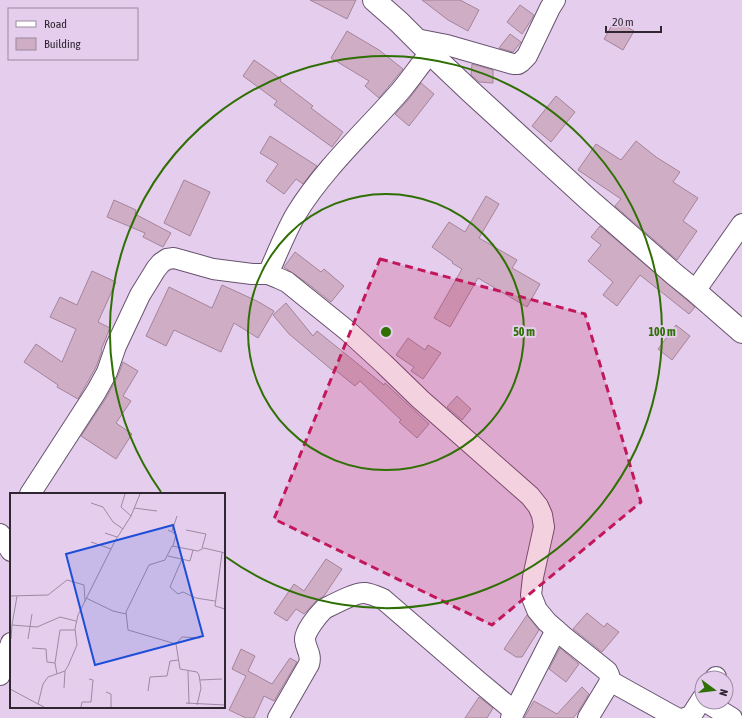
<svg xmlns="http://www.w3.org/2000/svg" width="742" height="718" font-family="'Asap Condensed',sans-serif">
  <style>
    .building { fill: #cfadc4; stroke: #a4849a }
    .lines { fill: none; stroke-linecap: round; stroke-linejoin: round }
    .street-casing { stroke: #68536f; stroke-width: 22 }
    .secondary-casing { stroke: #68536f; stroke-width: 24 }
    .street { stroke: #fff; stroke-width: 20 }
    .secondary { stroke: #fff; stroke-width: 22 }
    .marked { fill: #c2185b; fill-opacity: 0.2; stroke: #c2185b; stroke-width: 3; stroke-dasharray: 8 5; stroke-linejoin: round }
    .ring { fill: none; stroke: #2f6f04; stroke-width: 2 }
    .inset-road { fill: none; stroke: #9c8aa2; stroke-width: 1 }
    .view { fill: #1d4ed8; fill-opacity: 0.15; stroke: #1d4ed8; stroke-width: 2 }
    .inset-edge { fill: none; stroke: #2f2632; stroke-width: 2 }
    .centre { fill: #2f6f04; stroke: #e5cded; stroke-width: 2 }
    .ring-label { font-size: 12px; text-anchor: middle; font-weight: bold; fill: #2f6f04; stroke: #e5cded; stroke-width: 4; stroke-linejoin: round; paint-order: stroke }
  </style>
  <rect width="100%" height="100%" fill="#e5cded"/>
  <g class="building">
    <path d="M310 0H356L347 19Z"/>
    <path d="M422 0H460L479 10 468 31 448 20Z"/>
    <path d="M520 5 534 15 530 22 522 34 507 22Z"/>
    <path d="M615 20 634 31 623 50 604 39Z"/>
    <path d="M347 31 379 50 403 69 379 98 365 86 369 81 331 58Z"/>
    <path d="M510 34 521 42 513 52 499 48Z"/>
    <path d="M254 60 281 79 280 81 313 106 311 108 343 132 332 147 274 105 277 101 243 76Z"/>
    <path d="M472 64 493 70V83L479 82 471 75Z"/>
    <path d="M421 83 434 94 409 126 395 114 409 99Z"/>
    <path d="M556 96 575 112 551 142 532 126Z"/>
    <path d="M270 136 317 166 303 184 296 179 284 194 266 181 278 164 260 153Z"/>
    <path d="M636 141 656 157 680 172 673 182 698 198 683 221 697 231 677 260 615 206 621 199 578 170 596 144 621 160Z"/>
    <path d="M184 180 210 192 190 236 164 223Z"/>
    <path d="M486 196 499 204 479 238 517 260 512 268 540 284 527 307 478 278 450 327 434 318 462 269 452 263 453 262 432 247 449 222 465 232Z"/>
    <path d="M114 200 136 210 135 214 171 233 163 247 143 237 145 233 107 217Z"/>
    <path d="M600 226 695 307 689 314 640 275 617 306 603 295 613 282 588 261 601 245 591 237Z"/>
    <path d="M295 252 321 272 324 269 344 286 331 302 307 283 284 267Z"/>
    <path d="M92 271 116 282 98 322 110 328 101 350 102 351 96 367 78 399 57 387 58 385 24 362 36 344 62 362 76 329 50 317 60 297 77 305Z"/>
    <path d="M222 285 257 301 274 311 258 338 234 323 221 352 174 330 166 346 146 336 169 287 212 308Z"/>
    <path d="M286 303 313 336 317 331 384 385 385 383 429 424 417 438 399 422 401 420 360 381 355 386 334 369 332 370 289 334 273 315Z"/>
    <path d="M676 325 690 336 672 360 658 349Z"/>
    <path d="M408 338 425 350 428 345 441 353 423 379 411 371 414 367 396 355Z"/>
    <path d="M123 362 138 371 123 396 131 401 116 423 132 434 116 459 81 436 106 398 117 378Z"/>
    <path d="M457 396 471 409 462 420 447 407Z"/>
    <path d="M326 559 342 569 324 596 316 601 304 614 296 609 287 621 274 613 294 584 304 591Z"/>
    <path d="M587 613 604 627 607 623 619 632 602 652 573 629Z"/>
    <path d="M527 615 539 630 522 657H516L504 649Z"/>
    <path d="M560 648 579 664 566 682 549 669Z"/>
    <path d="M241 649 255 656 248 671 272 684 290 658 297 662 274 701 264 696 254 718H246L229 710 246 676 232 669Z"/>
    <path d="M582 687 589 694 578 712 573 718H524L534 701 557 714Z"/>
    <path d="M479 697 493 708 487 718H465Z"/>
  </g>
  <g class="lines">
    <g class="street-casing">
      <g id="street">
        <path d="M416 39 447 45 513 64H518L521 62 527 56 550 8 555 0"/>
        <path d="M268 274C277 254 285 233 296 214 323 170 362 134 396 96 408 83 418 67 430 53"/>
        <path d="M695 291 742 224"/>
        <path d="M30 494 96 392 107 372 116 346 140 295 156 269 161 263 167 259 174 258 213 269 252 274H268L278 278 287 282 349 332 384 364 420 399 530 496 538 506 542 515 544 527 533 577 531 595 537 610 547 622 563 636 607 671C610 676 611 679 608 685L588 718"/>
        <path d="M0 534 11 551"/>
        <path d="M0 675 11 643"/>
        <path d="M715 678 716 677"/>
        <path d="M610 681 673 716 677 718"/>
        <path d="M706 702 732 718"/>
        <path d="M278 718 309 664C312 654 306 650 305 640 304 632 318 615 324 609 334 604 356 592 365 593 372 594 378 597 383 599L478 681 514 711"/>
        <path d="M511 718 556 630"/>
        <path d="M685 718 691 716 702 699"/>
      </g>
    </g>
    <g class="secondary-casing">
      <path id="secondary" d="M374 0 399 22 430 53 470 91 589 200 674 274 695 291 742 332"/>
    </g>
    <use href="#street" class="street"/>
    <use href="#secondary" class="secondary"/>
  </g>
  <path class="marked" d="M380 259 585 314 641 502 492 625 274 519Z"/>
  <g class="ring">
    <circle cx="386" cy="332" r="138"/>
    <path d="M161 492A276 276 0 1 1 226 557"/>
  </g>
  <g transform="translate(10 493)">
    <rect width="215" height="215" fill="#e5cded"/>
    <path class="inset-road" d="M115 1 111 14 121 23M81 10 93 14 103 29 113 36M124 15 147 18M158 37 166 41 163 53M176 37 196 41 192 55M162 38 167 23M95 40 107 44M81 49 101 56M212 60 205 113 215 116M158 63 180 68 183 57M172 66 160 94 168 101 173 99 186 105 205 108M0 103 38 102 57 87 74 92 75 108M7 103 2 132 27 134 50 124 66 128M76 105 103 118 116 121M1 146 2 132M18 146 22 121M166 151 172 144 190 145M22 155 36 156 37 169 45 170M178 178 179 211M47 181 45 170 50 137H65M190 187 212 186M54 195 55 178M0 196 28 211M138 198 140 184 157 183 160 168 169 167M96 199 101 201V214M176 210 215 212M187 212 191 195 189 182 187 179 170 176 166 151 118 137 116 119 139 72 155 67 162 53 188 58 194 55 215 60M34 214 28 211 33 191 38 184 55 178 58 173 67 152 65 136 68 122 105 48 121 23 130 1M71 214 72 209H81L83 187 79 186"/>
    <path class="view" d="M163 32 193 143 85 172 56 61Z"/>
    <rect width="215" height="215" class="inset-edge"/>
  </g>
  <circle cx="386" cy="332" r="6" class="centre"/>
  <g class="ring-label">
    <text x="524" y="336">50 m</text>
    <text x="662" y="336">100 m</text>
  </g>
  <rect x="8" y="8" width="130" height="52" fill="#e5cded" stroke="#9c8aa2"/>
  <rect x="16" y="21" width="20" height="6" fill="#ffffff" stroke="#9c8aa2"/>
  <text x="44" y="28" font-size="12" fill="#2f2632">Road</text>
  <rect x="16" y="38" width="20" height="12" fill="#cfadc4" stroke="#9c8aa2"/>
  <text x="44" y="48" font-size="12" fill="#2f2632">Building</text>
  <g transform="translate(714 690) rotate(105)"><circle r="19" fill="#e5cded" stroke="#9c8aa2"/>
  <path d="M0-3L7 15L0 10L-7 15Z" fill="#2f6f04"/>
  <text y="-6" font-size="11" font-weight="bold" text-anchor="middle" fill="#2f2632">N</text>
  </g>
  <path d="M606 26v6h55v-6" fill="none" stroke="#2f2632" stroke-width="2"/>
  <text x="612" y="26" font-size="12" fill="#2f2632" stroke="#e5cded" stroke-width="3" paint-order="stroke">20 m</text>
</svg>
